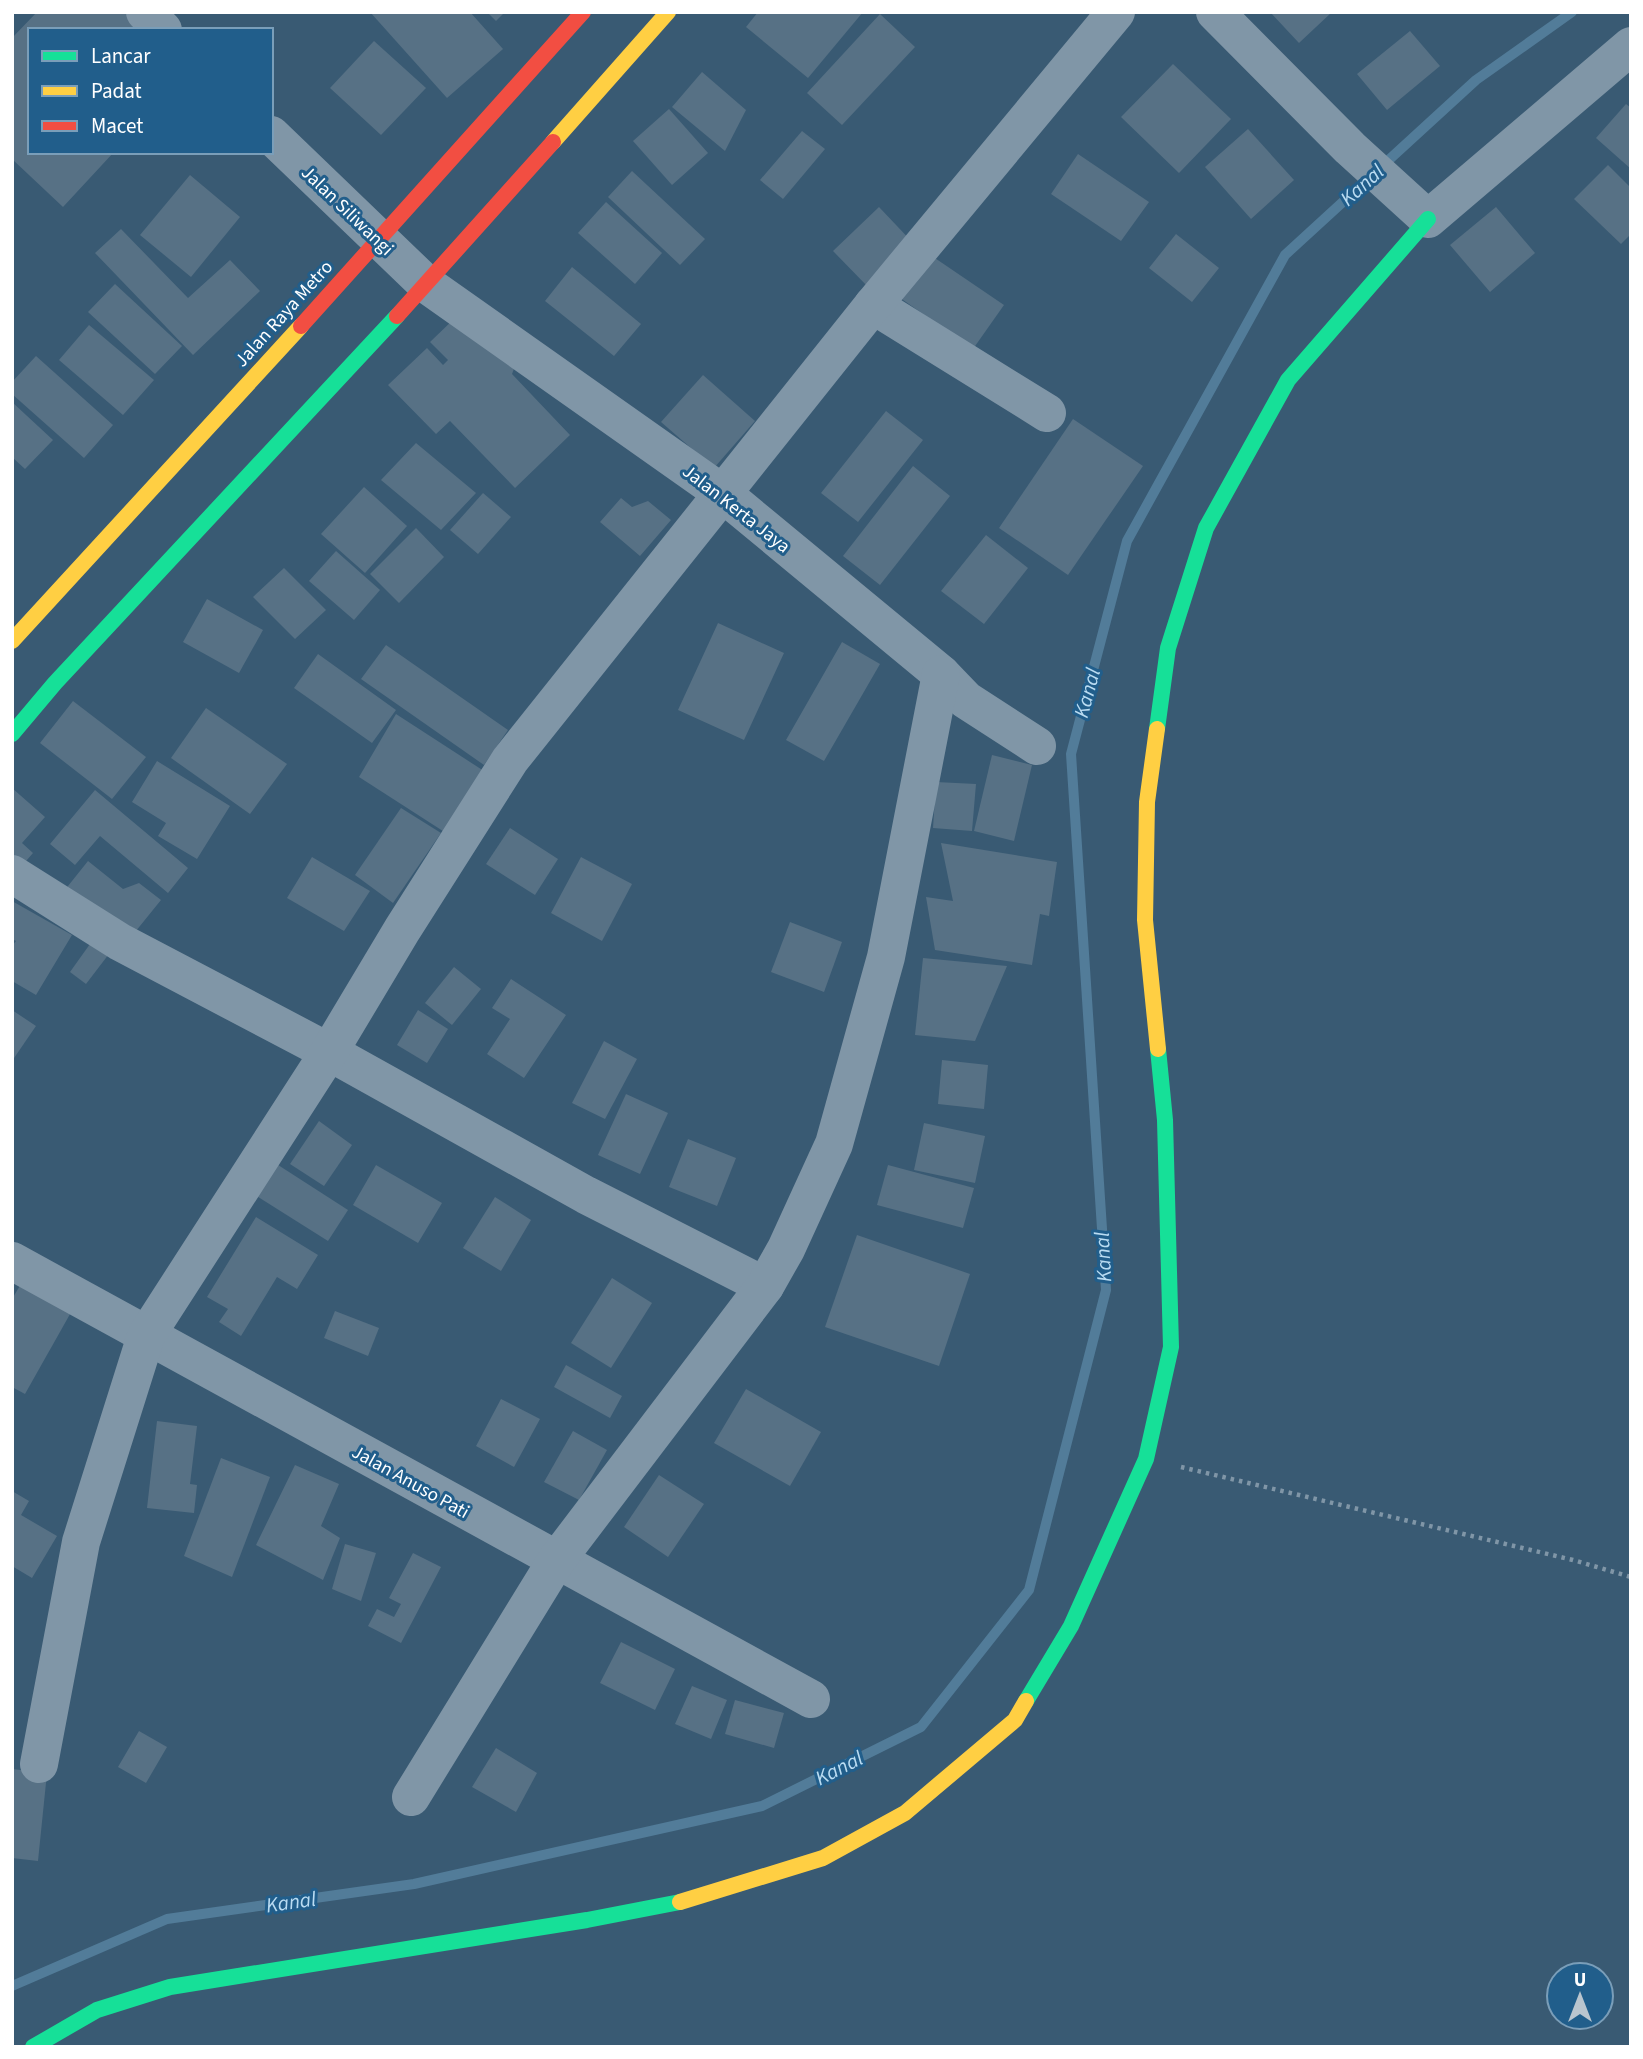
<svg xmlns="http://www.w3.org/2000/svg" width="1643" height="2059" font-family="'Source Sans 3',sans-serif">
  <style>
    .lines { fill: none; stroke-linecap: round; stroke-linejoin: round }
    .stream { stroke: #527c99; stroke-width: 10 }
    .building { fill: #577185 }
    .path { stroke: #8096a7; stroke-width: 4.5; stroke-dasharray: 3.5 5; stroke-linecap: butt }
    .street { stroke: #8096a7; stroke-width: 38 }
    .fast { stroke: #16e098; stroke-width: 16 }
    .slow { stroke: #ffcf43; stroke-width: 16 }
    .jam { stroke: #f24e42; stroke-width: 16 }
    .labels { text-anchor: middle; stroke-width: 6; stroke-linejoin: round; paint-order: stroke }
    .street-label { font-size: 19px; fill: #fff; stroke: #215e8b }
    .water-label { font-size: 21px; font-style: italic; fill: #badcf2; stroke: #215e8b }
  </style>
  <rect width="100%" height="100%" fill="#395a73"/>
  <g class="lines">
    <path class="stream" d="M12 1986 167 1919 414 1884 762 1806 921 1727 1029 1590 1106 1290 1071 754 1127 541 1285 255 1476 80 1572 12"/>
  </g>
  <g class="building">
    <path d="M37 12H125L144 30H30V152H114L63 207 12 159V38Z"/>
    <path d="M370 12H470L503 49 447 98Z"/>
    <path d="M487 12H505L496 21Z"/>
    <path d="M758 12H863L808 78 746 27Z"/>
    <path d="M1270 12H1332L1299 43Z"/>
    <path d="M880 14 915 47 842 125 807 93Z"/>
    <path d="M1410 31 1440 66 1387 110 1357 74Z"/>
    <path d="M374 41 426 88 381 135 330 88Z"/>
    <path d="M1173 64 1231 119 1179 173 1121 117Z"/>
    <path d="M702 72 746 110 725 151 672 107Z"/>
    <path d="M1626 104 1631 108V169L1596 138Z"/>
    <path d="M669 109 708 153 672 185 633 141Z"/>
    <path d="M1248 129 1294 180 1251 219 1205 167Z"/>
    <path d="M802 131 825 149 783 199 760 180Z"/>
    <path d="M1078 154 1149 202 1121 241 1051 194Z"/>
    <path d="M1608 165 1631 188V234L1621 244 1574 199Z"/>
    <path d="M632 171 705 239 680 265 608 197Z"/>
    <path d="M190 175 240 217 191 277 140 235Z"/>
    <path d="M606 202 662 253 635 284 578 233Z"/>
    <path d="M879 207 915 245 870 289 833 251Z"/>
    <path d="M1496 207 1535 253 1490 292 1450 245Z"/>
    <path d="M121 229 188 298 230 260 260 291 193 355 95 253Z"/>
    <path d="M1176 234 1219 268 1192 302 1149 268Z"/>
    <path d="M926 252 1004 305 973 349 896 295Z"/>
    <path d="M572 267 641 324 614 356 545 301Z"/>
    <path d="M115 284 182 346 155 374 88 312Z"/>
    <path d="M457 316 515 366 512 374 570 435 515 488 450 421 436 434 388 385 427 348 443 365 448 360 430 342Z"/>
    <path d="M89 325 154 380 123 415 59 360Z"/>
    <path d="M36 356 113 425 84 458 12 394V382Z"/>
    <path d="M703 375 755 421 714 468 661 422Z"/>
    <path d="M12 402 53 440 25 469 12 457Z"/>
    <path d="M886 411 923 440 858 522 821 493Z"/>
    <path d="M1073 419 1143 466 1068 575 999 528Z"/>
    <path d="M416 443 476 493 441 530 381 480Z"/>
    <path d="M913 466 950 496 880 585 843 556Z"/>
    <path d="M364 487 407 526 365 573 321 534Z"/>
    <path d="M483 493 511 517 478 554 450 530Z"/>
    <path d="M621 498 632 507 648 501 671 520 640 556 600 522Z"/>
    <path d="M416 528 444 557 399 603 370 574Z"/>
    <path d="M986 535 1028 568 984 624 941 591Z"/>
    <path d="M336 551 380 590 354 620 309 581Z"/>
    <path d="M284 568 326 610 295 639 253 597Z"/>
    <path d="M207 599 263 630 239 673 183 642Z"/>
    <path d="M718 623 784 653 744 740 678 710Z"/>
    <path d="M842 642 880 664 824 761 786 740Z"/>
    <path d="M386 645 508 730 484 765 361 679Z"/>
    <path d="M318 654 396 710 372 743 294 688Z"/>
    <path d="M73 701 146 757 112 799 40 743Z"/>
    <path d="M206 708 287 764 250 814 171 758Z"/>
    <path d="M396 714 487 773 446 833 359 777Z"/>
    <path d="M992 755 1032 765 1014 841 974 831Z"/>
    <path d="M157 761 230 806 197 859 158 836 166 823 132 802Z"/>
    <path d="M936 782 976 784 972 831 933 828Z"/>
    <path d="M12 788 45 817 22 843 33 853 20 868 12 861Z"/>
    <path d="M95 790 188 868 168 893 100 836 75 865 50 844Z"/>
    <path d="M401 808 441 833 393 903 355 875Z"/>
    <path d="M510 828 558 859 535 895 486 864Z"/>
    <path d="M941 843 1057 862 1049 916 1040 914 1032 965 935 950 926 897 953 901Z"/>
    <path d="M312 857 370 891 344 931 287 898Z"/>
    <path d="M581 857 632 884 602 941 551 913Z"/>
    <path d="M88 861 123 889 139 883 161 900 127 942 64 891Z"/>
    <path d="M12 901 72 935 36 995 12 981V946L16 941 12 939Z"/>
    <path d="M790 922 842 942 824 992 771 972Z"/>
    <path d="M95 937 112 950 86 984 70 972Z"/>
    <path d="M923 958 1007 966 975 1041 915 1035Z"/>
    <path d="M454 967 481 989 452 1025 425 1003Z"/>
    <path d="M511 979 566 1015 524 1078 487 1054 510 1019 492 1008Z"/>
    <path d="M12 1010 36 1026 12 1061Z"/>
    <path d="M418 1010 448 1029 427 1063 397 1045Z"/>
    <path d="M604 1041 637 1059 605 1119 572 1103Z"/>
    <path d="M942 1060 988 1065 984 1109 938 1104Z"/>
    <path d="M626 1094 668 1113 640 1174 598 1155Z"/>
    <path d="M319 1121 352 1145 324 1186 290 1164Z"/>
    <path d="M924 1123 985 1136 975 1183 914 1170Z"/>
    <path d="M688 1139 736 1158 717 1206 669 1187Z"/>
    <path d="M275 1163 348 1210 328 1241 255 1195Z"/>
    <path d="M376 1165 442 1203 418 1243 353 1205Z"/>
    <path d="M888 1165 974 1188 963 1228 877 1205Z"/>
    <path d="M495 1197 531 1220 501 1271 463 1248Z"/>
    <path d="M256 1217 318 1255 297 1289 277 1277 241 1336 219 1322 228 1309 207 1297Z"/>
    <path d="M857 1235 970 1274 939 1366 825 1327Z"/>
    <path d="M612 1278 652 1303 611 1368 571 1343Z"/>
    <path d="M24 1279 74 1307 25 1394 12 1387V1299Z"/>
    <path d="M335 1311 379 1328 368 1356 324 1338Z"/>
    <path d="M566 1365 622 1396 610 1418 554 1387Z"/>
    <path d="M746 1389 821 1432 790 1486 714 1443Z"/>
    <path d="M501 1399 540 1419 514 1467 476 1446Z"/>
    <path d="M157 1421 197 1426 190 1484 197 1485 194 1513 147 1508Z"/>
    <path d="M573 1431 607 1450 579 1500 544 1482Z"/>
    <path d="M221 1458 270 1477 232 1577 184 1556Z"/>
    <path d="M295 1465 339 1484 321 1526 340 1538 323 1580 256 1545Z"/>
    <path d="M659 1475 704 1504 668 1557 624 1527Z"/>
    <path d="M12 1491 29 1501 21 1515 57 1536 32 1578 12 1566Z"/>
    <path d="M345 1544 376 1553 361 1601 332 1589Z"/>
    <path d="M413 1553 441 1567 401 1643 368 1626 377 1609 394 1617 401 1604 389 1598Z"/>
    <path d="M621 1642 675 1669 655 1710 600 1683Z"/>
    <path d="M692 1686 727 1700 711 1739 675 1724Z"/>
    <path d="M735 1700 784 1713 774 1748 725 1734Z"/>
    <path d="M139 1731 167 1747 146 1783 118 1767Z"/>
    <path d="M496 1748 537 1773 516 1812 472 1787Z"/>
    <path d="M12 1769 47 1773 38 1861 12 1858Z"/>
  </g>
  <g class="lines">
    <path class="path" d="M1181 1467 1573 1560 1631 1577"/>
    <g class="street">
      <path d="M145 12 163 30"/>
      <path d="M1215 12 1350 148 1428 219 1631 46"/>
      <path d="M271 135 426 284 722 493 941 674 966 700 1037 746"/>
      <path d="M873 305 1047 413"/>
      <path d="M12 874 120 942 329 1052 586 1195 765 1286"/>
      <path d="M12 1261 811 1699"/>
      <path d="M39 1764 81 1542 146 1336 329 1052 402 930 510 760 873 305 1116 12"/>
      <path d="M411 1797 556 1561 765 1286 786 1249 834 1144 886 957 941 674"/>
    </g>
    <g class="fast">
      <path d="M1157 729 1168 648 1206 528 1288 380 1428 219"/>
      <path d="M12 734 55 683 397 316"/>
      <path d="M1026 1701 1071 1626 1146 1459 1171 1347 1165 1120 1158 1049"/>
      <path d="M33 2047 97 2010 170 1987 587 1920 680 1902"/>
    </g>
    <g class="slow">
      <path d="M553 142 668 12"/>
      <path d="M12 641 301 326"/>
      <path d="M1157 729 1147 802 1145 920 1158 1049"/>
      <path d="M680 1902 823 1858 905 1813 1015 1720 1026 1701"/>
    </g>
    <g class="jam">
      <path d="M397 316 553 142"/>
      <path d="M301 326 583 12"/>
    </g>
  </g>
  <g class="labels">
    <g class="street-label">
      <text transform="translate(348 210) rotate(44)" y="7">Jalan Siliwangi</text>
      <text transform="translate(283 313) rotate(-48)" y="7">Jalan Raya Metro</text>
      <text transform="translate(737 508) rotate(38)" y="7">Jalan Kerta Jaya</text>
      <text transform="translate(411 1481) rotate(29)" y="7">Jalan Anuso Pati</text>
    </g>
    <g class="water-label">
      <text transform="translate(1362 185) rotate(-42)" y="7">Kanal</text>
      <text transform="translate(1087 693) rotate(-75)" y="7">Kanal</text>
      <text transform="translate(1103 1257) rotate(-93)" y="7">Kanal</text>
      <text transform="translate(839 1768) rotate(-27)" y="7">Kanal</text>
      <text transform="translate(291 1902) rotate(-8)" y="7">Kanal</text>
    </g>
  </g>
  <rect width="1643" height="2059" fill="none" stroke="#ffffff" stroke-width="28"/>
  <rect x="28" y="28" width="245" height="126" fill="#215e8b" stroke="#7a9eb9" stroke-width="2"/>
  <rect x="42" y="51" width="35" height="10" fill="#16e098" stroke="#7a9eb9" stroke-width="2"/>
  <text x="91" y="63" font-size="21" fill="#ffffff">Lancar</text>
  <rect x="42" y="86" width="35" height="10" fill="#ffcf43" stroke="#7a9eb9" stroke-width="2"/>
  <text x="91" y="98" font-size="21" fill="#ffffff">Padat</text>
  <rect x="42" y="121" width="35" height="10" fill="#f24e42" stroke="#7a9eb9" stroke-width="2"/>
  <text x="91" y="133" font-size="21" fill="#ffffff">Macet</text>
  <g transform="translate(1580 1996)"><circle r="33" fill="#215e8b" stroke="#7a9eb9" stroke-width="2"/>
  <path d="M0-5L12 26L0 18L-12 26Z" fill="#bac5ce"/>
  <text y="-10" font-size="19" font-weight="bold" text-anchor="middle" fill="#ffffff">U</text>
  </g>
</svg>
